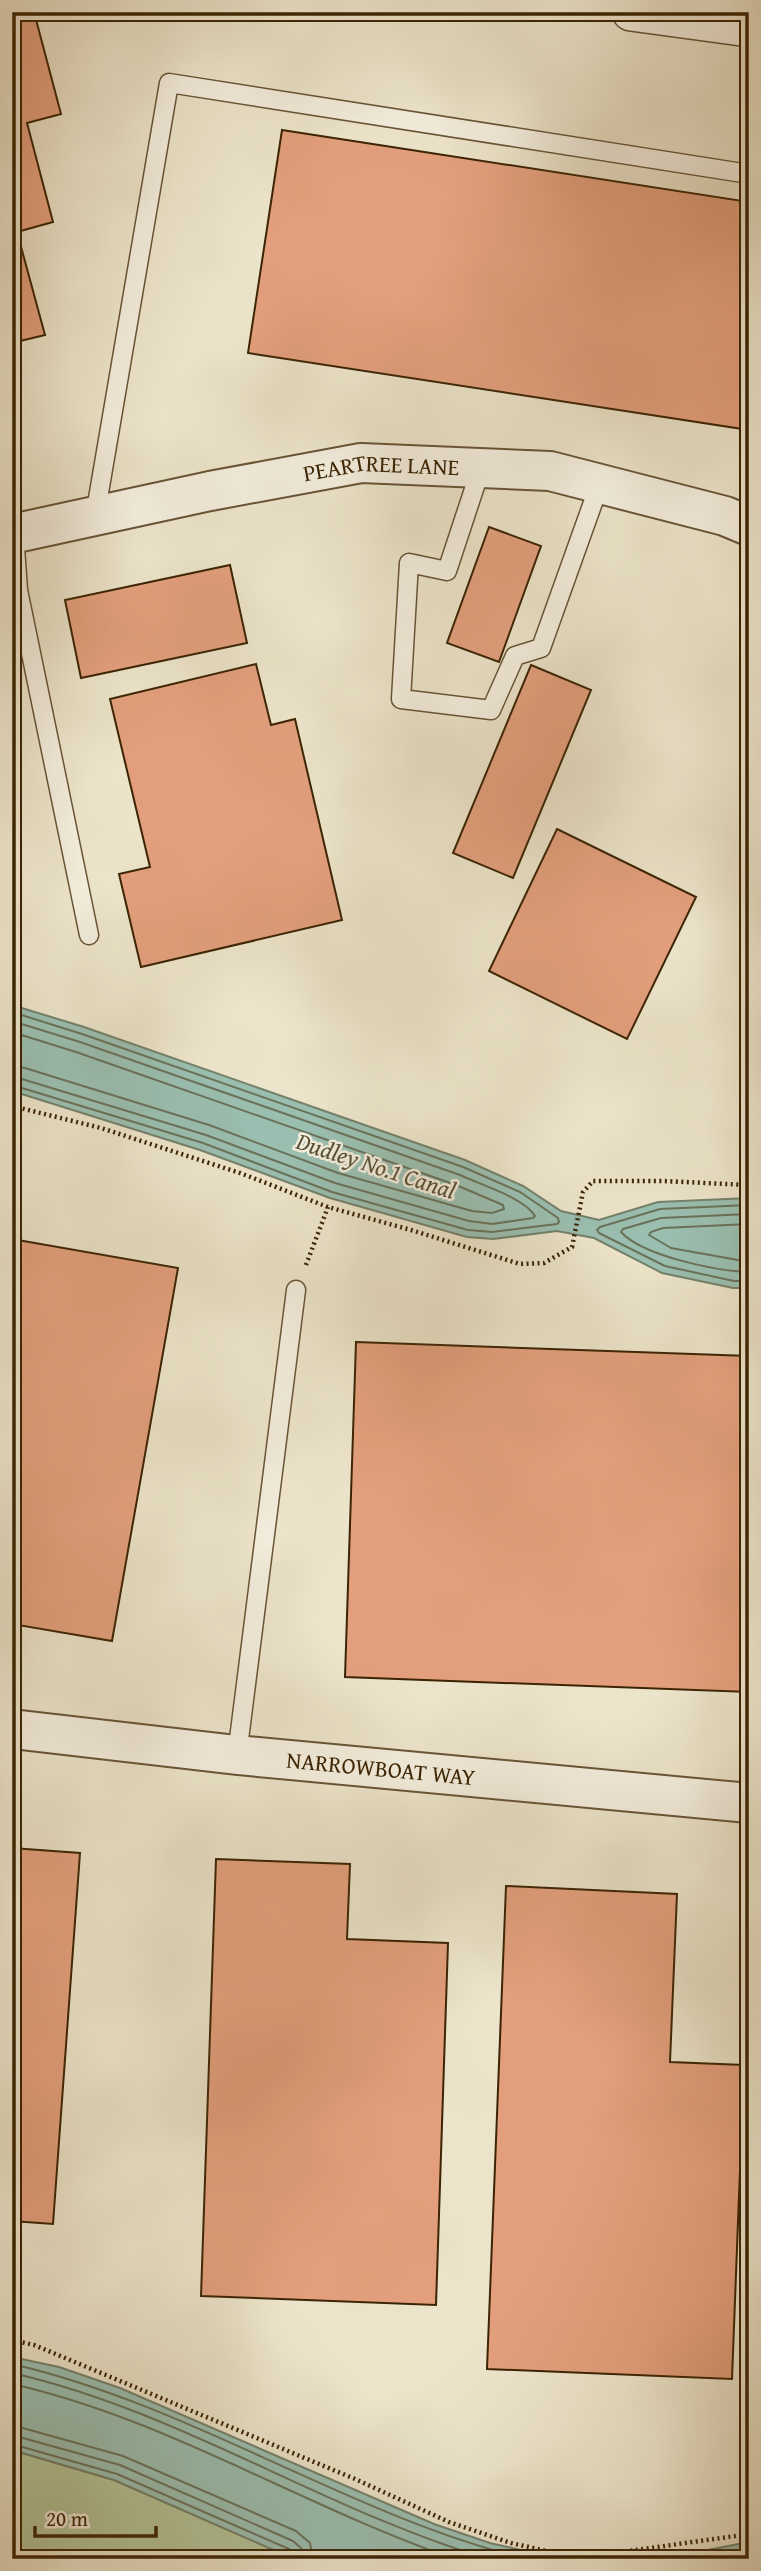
<svg xmlns="http://www.w3.org/2000/svg" width="761" height="2571" font-family="'Gentium Book Plus',serif">
  <style>
    .green { fill: #b4c599; stroke: #78744e; stroke-width: 2 }
    .water { fill: #9abfb1; stroke: #74816b; stroke-width: 2 }
    .lines { fill: none; stroke-linecap: round; stroke-linejoin: round }
    .shore { stroke: #6a725a; stroke-width: 2 }
    .building { fill: #e39f7d; stroke: #3b2403; stroke-width: 2 }
    .service-casing { stroke: #675435; stroke-width: 21 }
    .minor-casing { stroke: #675435; stroke-width: 40 }
    .tertiary-casing { stroke: #675435; stroke-width: 42 }
    .path { stroke: #3b2403; stroke-width: 4.5; stroke-dasharray: 2 3.5; stroke-linecap: butt }
    .service { stroke: #f3eddd; stroke-width: 18 }
    .minor { stroke: #f3eddd; stroke-width: 37 }
    .tertiary { stroke: #f3eddd; stroke-width: 38 }
    .labels { text-anchor: middle; stroke-width: 5; stroke-linejoin: round; paint-order: stroke }
    .street-label { font-size: 23px; fill: #3b2403; stroke: #f3eddd }
    .water-label { font-size: 24px; font-style: italic; fill: #585237; stroke: #f3eddd }
  </style>
  <rect width="100%" height="100%" fill="#ece4ca"/>
  <filter id="stains"><feTurbulence type="fractalNoise" baseFrequency=".00286" numOctaves="4"/><feColorMatrix values="0 0 0 0 .2 0 0 0 0 .09 0 0 0 0 .02 0 0 0 .5 -.17"/></filter>
  <radialGradient id="worn" r=".72"><stop offset=".6" stop-color="#630" stop-opacity="0"/><stop offset="1" stop-color="#630" stop-opacity=".3"/></radialGradient>
  <path class="green" d="M12 2450 114 2480 295 2559H12Z"/>
  <g class="water">
    <path d="M12 1005 84 1027 465 1160 523 1186 561 1211 599 1220 658 1202 749 1198V1288H733L662 1273 594 1238 557 1231 493 1239 467 1237 330 1198 200 1150 12 1091Z"/>
    <path d="M12 2357 59 2367 120 2388 434 2524 490 2543 561 2559H294L114 2480 12 2450Z"/>
    <path d="M749 2542V2559H661Z"/>
  </g>
  <g class="lines">
    <g class="shore">
      <path d="M12 1012 82 1034 463 1167 520 1192 558 1218 559 1222 557 1224 492 1232 468 1230 332 1192 203 1143 12 1085"/>
      <path d="M12 1021 80 1042 460 1175C479 1184 525 1198 535 1216L533 1218 492 1224 469 1221 335 1183 206 1135 12 1076"/>
      <path d="M12 1032 76 1052 456 1185 503 1205 504 1209 492 1213 472 1211 338 1173 209 1125 25 1068 12 1066"/>
      <path d="M749 1205 660 1209 600 1227 597 1230 599 1233 665 1266 734 1281H749"/>
      <path d="M749 1214 661 1218 623 1229 621 1232C643 1256 716 1271 749 1272"/>
      <path d="M749 1224 663 1228 651 1232 649 1235 671 1248 749 1262"/>
      <path d="M12 2364C191 2405 347 2514 525 2559"/>
      <path d="M12 2373C180 2411 325 2511 489 2559"/>
      <path d="M12 2384C168 2419 305 2508 455 2559"/>
      <path d="M12 2425 123 2456 296 2531 310 2543 313 2559"/>
      <path d="M12 2435 120 2465 293 2541 301 2548 303 2559"/>
      <path d="M12 2444 117 2474 289 2549 293 2553 294 2559"/>
    </g>
  </g>
  <g class="building">
    <path d="M12 12H34L61 114 27 123 53 222 17 232 45 335 12 343Z"/>
    <path d="M282 130 749 202V430L248 353Z"/>
    <path d="M489 527 541 546 499 662 447 643Z"/>
    <path d="M230 565 247 643 81 678 65 600Z"/>
    <path d="M256 664 271 725 295 719 342 920 141 967 119 874 150 867 110 699Z"/>
    <path d="M531 665 591 690 513 878 453 853Z"/>
    <path d="M557 829 696 897 627 1039 489 971Z"/>
    <path d="M12 1239 178 1268 112 1641 12 1624Z"/>
    <path d="M356 1342 749 1356V1692L345 1677Z"/>
    <path d="M12 1848 80 1853 53 2224 12 2221Z"/>
    <path d="M216 1859 350 1864 347 1939 448 1943 436 2305 201 2296Z"/>
    <path d="M506 1886 677 1894 670 2062 744 2065 732 2379 487 2369Z"/>
  </g>
  <g class="lines">
    <g class="service-casing">
      <g id="service">
        <path d="M481 468 447 571 409 563 401 699 491 710 515 656 541 648 600 483"/>
        <path d="M95 516 169 83 749 174"/>
        <path d="M14 534 18 590 89 935"/>
        <path d="M237 1755 296 1290"/>
      </g>
    </g>
    <g class="minor-casing">
      <path id="minor" d="M631 12 749 28"/>
    </g>
    <g class="tertiary-casing">
      <g id="tertiary">
        <path id="s1" d="M12 534 210 491 361 463 550 471 725 516 749 526"/>
        <path id="s2" d="M12 1729 237 1755 749 1803"/>
      </g>
    </g>
    <g class="path">
      <path d="M12 1106 101 1128 240 1173 328 1207 411 1230 520 1264 544 1263 572 1247 583 1192 593 1181H663L749 1185"/>
      <path d="M306 1265 328 1207"/>
      <path d="M12 2340 34 2345 355 2479 449 2522 511 2543 560 2554 615 2553 749 2534"/>
      <path d="M12 2555 24 2559"/>
    </g>
    <use href="#service" class="service"/>
    <use href="#minor" class="minor"/>
    <use href="#tertiary" class="tertiary"/>
  </g>
  <g class="labels">
    <g class="street-label">
      <text dy="8" stroke="none"><textPath href="#s1" startOffset="376">PEARTREE LANE</textPath></text>
      <text dy="8" stroke="none"><textPath href="#s2" startOffset="371">NARROWBOAT WAY</textPath></text>
    </g>
    <g class="water-label">
      <text transform="translate(376 1166) rotate(18)" y="8">Dudley No.1 Canal</text>
    </g>
  </g>
  <rect width="761" height="2571" fill="none" stroke="#ece4ca" stroke-width="42"/>
  <rect x="14" y="14" width="733" height="2543" fill="none" stroke="#3b2403" stroke-width="3.5"/>
  <rect x="21" y="21" width="719" height="2529" fill="none" stroke="#3b2403" stroke-width="2"/>
  <path d="M35 2526v10h121v-10" fill="none" stroke="#3b2403" stroke-width="3.5"/>
  <text x="46" y="2526" font-size="21" fill="#3b2403" stroke="#f3eddd" stroke-width="5" paint-order="stroke">20 m</text>
  <rect width="100%" height="100%" filter="url(#stains)"/>
  <rect width="100%" height="100%" fill="url(#worn)"/>
</svg>
